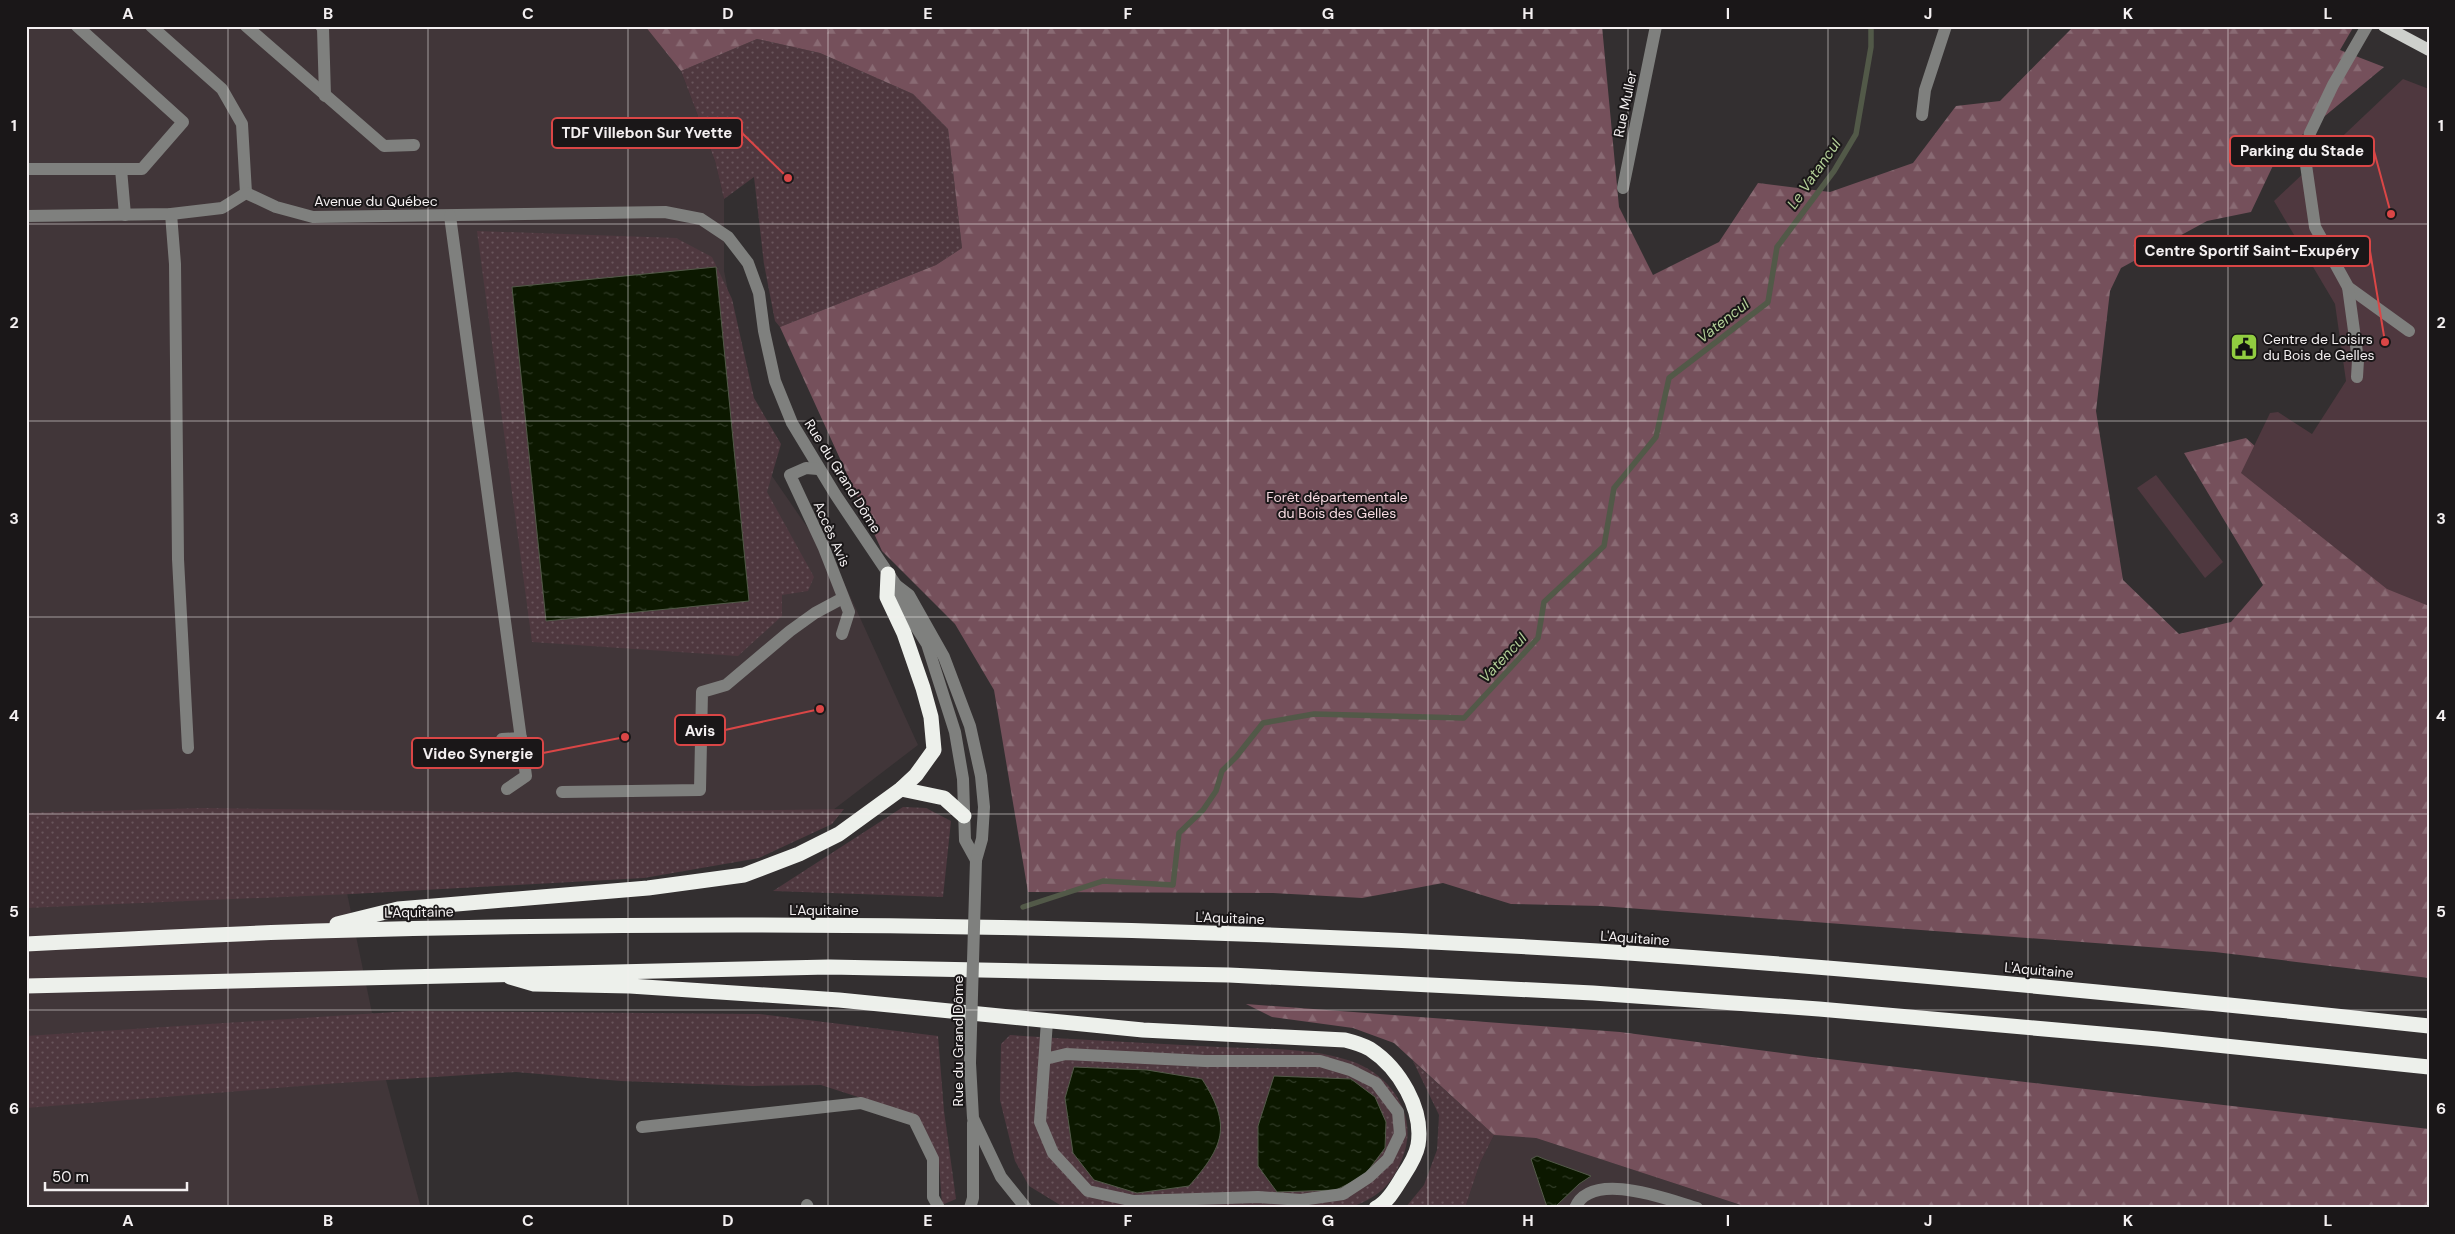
<svg xmlns="http://www.w3.org/2000/svg" width="2455" height="1234" font-family="'DM Sans',sans-serif">
  <style>
    .built { fill: #413639 }
    .grass { fill: url(#grass-dots) }
    .forest { fill: url(#forest-firs) }
    .green { fill: #4f383f }
    .water { fill: url(#water-ripples); stroke: #525948 }
    .lines { fill: none; stroke-linecap: round; stroke-linejoin: round }
    .stream { stroke: #525948; stroke-width: 5.5 }
    .minor { stroke: #7f807e; stroke-width: 12 }
    .major { stroke: #ced0cc; stroke-width: 12 }
    .highway { stroke: #edf0eb; stroke-width: 15 }
    .minor-bridge { stroke: #7f807e; stroke-width: 12 }
    .grid { fill: none; stroke: #f4f0f1; stroke-width: 1; stroke-opacity: 0.55 }
    .labels { text-anchor: middle; stroke-width: 4; stroke-linejoin: round; paint-order: stroke }
    .street-label { font-size: 14px; fill: #f4f0f1; stroke: #1a1718 }
    .poi-label { font-size: 14px; fill: #f4f0f1; stroke: #1a1718; text-anchor: start }
    .park-label { font-size: 14px; fill: #f8dce3; stroke: #1a1718 }
    .water-label { font-size: 15px; font-style: italic; fill: #b3cf97; stroke: #1a1718 }
    .leader { fill: none; stroke: #da4646; stroke-width: 2 }
    .callout-dot { fill: #da4646; stroke: #1a1718; stroke-width: 2 }
    .callout { fill: #1a1718; stroke: #da4646; stroke-width: 2 }
    .callout-label { font-size: 15px; text-anchor: middle; font-weight: bold; fill: #f4f0f1 }
    .neatline { fill: none; stroke: #f4f0f1; stroke-width: 2 }
    .grid-label { font-size: 16px; text-anchor: middle; font-weight: bold; fill: #f4f0f1 }
  </style>
  <defs>
    <pattern id="grass-dots" width="8" height="8" patternUnits="userSpaceOnUse" patternTransform="scale(1.25)"><rect width="8" height="8" fill="#4f383f"/><path d="M2 2h.1M6 6h.1" fill="none" stroke="#69555b" stroke-width="1.8" stroke-linecap="round"/></pattern>
    <pattern id="forest-firs" width="22" height="20" patternUnits="userSpaceOnUse" patternTransform="scale(1.25)"><rect width="22" height="20" fill="#75505b"/><path d="M5 1l3.5 6h-7zM16 11l3.5 6h-7z" fill="#896a73"/></pattern>
    <pattern id="water-ripples" width="26" height="14" patternUnits="userSpaceOnUse" patternTransform="scale(1.25)"><rect width="26" height="14" fill="#0c1800"/><path d="M2 4q2-2 4 0t4 0M15 11q2-2 4 0t4 0" fill="none" stroke="#303a26"/></pattern>
  </defs>
  <rect width="100%" height="100%" fill="#332f30"/>
  <g class="built">
    <path d="M26 26H645L681 71 715 161 724 199V271L763 463 841 576 918 745 833 810 331 816 386 1080 421 1208H26Z"/>
    <path d="M1494 1135 1536 1138 1750 1208H1465L1480 1163Z"/>
  </g>
  <g class="grass">
    <path d="M757 39 820 53 913 94 948 129 962 248 936 265 780 327 775 321 764 264 754 177 724 199 715 161 681 71Z"/>
    <path d="M477 231 676 238 712 257 732 299 754 398 781 444 767 492 814 577 808 591 782 595V616L738 656 532 642Z"/>
    <path d="M903 807 926 808 951 821 943 897 773 891Z"/>
    <path d="M204 808 556 813 844 809 832 824 759 858 644 878 352 894 26 908V813Z"/>
    <path d="M410 1011 759 1014 938 1036 944 1111 956 1199 942 1205 939 1163 917 1116 821 1085 752 1086 621 1081 516 1072 339 1083 26 1108V1036Z"/>
    <path d="M1010 1035C1080 1040 1150 1043 1219 1047 1261 1049 1311 1047 1351 1061 1392 1075 1420 1117 1402 1159 1390 1188 1378 1197 1349 1208H1065L1029 1186 1015 1161 1000 1100 1001 1044Z"/>
    <path d="M1413 1061 1494 1135 1480 1163 1465 1208H1405L1424 1185 1437 1150 1439 1115Z"/>
  </g>
  <g class="forest">
    <path d="M645 26H1602L1619 207 1653 275 1719 242 1758 183 1830 192 1913 163 1956 106 2000 101 2074 26H2354L2340 50 2384 67 2278 155 2251 212 2207 221 2121 268 2110 291 2096 411 2123 580 2179 634 2231 622 2263 585 2184 453 2246 438 2382 562 2429 586V978L2215 952 1601 906 1511 904 1443 883 1362 898 1273 893 1028 892 994 690 955 624 882 551 780 327 936 265 962 248 948 129 913 94 820 53 757 39 681 71Z"/>
    <path d="M1246 1004 1620 1032 1812 1057 2429 1129V1208H1750L1536 1138 1494 1135 1394 1043 1353 1028 1272 1017Z"/>
  </g>
  <g class="green">
    <path d="M2403 79 2429 89V606L2387 589 2241 473 2270 413 2278 412 2312 434 2346 381 2335 304 2274 201Z"/>
    <path d="M2156 475 2223 562 2205 578 2137 488Z"/>
  </g>
  <g class="water">
    <path d="M716 267 749 601 546 621 512 287Z"/>
    <path d="M1074 1067 1147 1070 1202 1079C1232 1126 1224 1146 1189 1186L1137 1193 1094 1180 1073 1153 1065 1098Z"/>
    <path d="M1274 1076 1351 1079 1375 1097 1386 1122 1385 1148 1364 1176 1336 1190 1277 1192 1258 1166V1126Z"/>
    <path d="M1537 1156 1544 1159 1591 1176 1579 1184 1557 1205 1553 1208 1547 1207 1531 1159Z"/>
  </g>
  <g class="lines">
    <g class="stream">
      <path d="M1768 302 1777 247 1834 171 1856 134 1871 47V26"/>
      <path d="M1023 907 1103 881 1173 885 1179 833 1203 810 1216 791 1222 771 1236 757 1263 723 1314 714 1464 718 1538 638 1544 602 1604 546 1614 488 1656 437 1669 378 1767 303"/>
    </g>
    <g class="minor">
      <path d="M151 26 222 89 242 124 246 193"/>
      <path d="M246 26 384 146 414 145"/>
      <path d="M321 26 323 28 325 96"/>
      <path d="M2367 26 2333 85 2310 133 2305 158 2315 227 2348 287 2409 331"/>
      <path d="M1922 115 1925 90 1946 26"/>
      <path d="M26 169H142L183 122 77 26"/>
      <path d="M121 169 125 215"/>
      <path d="M1623 188 1656 26"/>
      <path d="M246 193 276 207 313 217 665 212 701 219 728 237 748 263 759 293 764 331 775 381 792 423 835 494 896 585 900 602 927 644 955 732 963 779 965 840 976 860"/>
      <path d="M171 214 175 264 178 559 188 748"/>
      <path d="M26 216 171 214 222 208 246 193"/>
      <path d="M450 216 526 776 507 789"/>
      <path d="M2348 287 2358 360 2357 377"/>
      <path d="M818 469 806 468 790 475 824 548 849 612 842 634"/>
      <path d="M896 585 909 595 944 657 970 726 981 776 984 807 982 839 976 860"/>
      <path d="M502 739 521 738"/>
      <path d="M562 792 700 790 702 692 726 685 790 631 815 613 843 598"/>
      <path d="M1045 1059 1066 1054 1205 1061H1320L1350 1070 1376 1083 1398 1112 1400 1134 1388 1159 1369 1177 1343 1194 1301 1200 1258 1197 1134 1201 1088 1191 1053 1153 1040 1122 1047 1021"/>
      <path d="M970 1063 973 1118 1001 1177 1026 1208"/>
      <path d="M642 1127 861 1103 914 1120 933 1159V1197L939 1208"/>
      <path d="M807 1205 808 1208"/>
      <path d="M970 1208 973 1198V1123"/>
      <path d="M1575 1208C1591 1169 1669 1200 1697 1208"/>
    </g>
    <path class="major" d="M2384 26 2429 50"/>
    <g class="highway">
      <path d="M901 789 944 798 964 816"/>
      <path d="M337 924 398 909 648 888 744 875 799 854 839 834 901 789 916 775 934 750 931 717 923 688 904 633 887 597 888 574"/>
      <path d="M26 944C123 939 220 934 316 931 743 919 1172 925 1598 951 1875 969 2152 996 2429 1026"/>
      <path d="M510 977 534 984 630 986 839 1000 1143 1030 1345 1040C1353 1042 1363 1045 1370 1049 1399 1068 1424 1109 1418 1145 1416 1156 1409 1167 1403 1176 1396 1187 1388 1202 1376 1208"/>
      <path d="M26 986 829 967 1229 975 1593 993 1819 1009 2158 1039 2429 1067"/>
    </g>
    <path class="minor-bridge" d="M970 1063 976 860"/>
  </g>
  <path class="grid" d="M228 26V1208M428 26V1208M628 26V1208M828 26V1208M1028 26V1208M1228 26V1208M1428 26V1208M1628 26V1208M1828 26V1208M2028 26V1208M2228 26V1208M26 224H2429M26 421H2429M26 617H2429M26 814H2429M26 1010H2429"/>
  <defs>
    <g id="civic-square" transform="scale(1.4375)"><rect x="-9" y="-9" width="18" height="18" rx="4" fill="#91cd40" stroke="#1a1718"/><path d="M-.6-6.5H3V-4.5H.6V-3L4-1V1h2V6H-6V1h2V-1L-.6-3ZM-1.2 2.5V6h2.4V2.5Z" fill="#111"/></g>
  </defs>
  <g fill-rule="evenodd">
    <use href="#civic-square" x="2244" y="347"/>
  </g>
  <g class="labels">
    <g class="street-label">
      <text transform="translate(1625 104) rotate(-78)" y="5">Rue Muller</text>
      <text x="376" y="206">Avenue du Québec</text>
      <text transform="translate(843 476) rotate(58)" y="5">Rue du Grand Dôme</text>
      <text transform="translate(832 534) rotate(66)" y="5">Accès Avis</text>
      <text x="824" y="915">L'Aquitaine</text>
      <text transform="translate(419 912) rotate(-1)" y="5">L'Aquitaine</text>
      <text transform="translate(1230 918) rotate(2)" y="5">L'Aquitaine</text>
      <text transform="translate(1635 938) rotate(4)" y="5">L'Aquitaine</text>
      <text transform="translate(2039 970) rotate(5)" y="5">L'Aquitaine</text>
      <text transform="translate(958 1041) rotate(-90)" y="5">Rue du Grand Dôme</text>
    </g>
    <g class="poi-label">
      <text x="2263" y="344">Centre de Loisirs<tspan x="2263" dy="16">du Bois de Gelles</tspan></text>
    </g>
    <g class="park-label">
      <text x="1337" y="502">Forêt départementale<tspan x="1337" dy="16">du Bois des Gelles</tspan></text>
    </g>
    <g class="water-label">
      <text transform="translate(1814 174) rotate(-55)" y="5">Le Vatancul</text>
      <text transform="translate(1723 321) rotate(-38)" y="5">Vatencul</text>
      <text transform="translate(1503 658) rotate(-47)" y="5">Vatencul</text>
    </g>
  </g>
  <path class="leader" d="M788 178L742 133M2391 214L2374 151M2385 342L2370 251M820 709L725 730M625 737L543 753"/>
  <g class="callout-dot">
    <circle cx="788" cy="178" r="5"/>
    <circle cx="2391" cy="214" r="5"/>
    <circle cx="2385" cy="342" r="5"/>
    <circle cx="820" cy="709" r="5"/>
    <circle cx="625" cy="737" r="5"/>
  </g>
  <g class="callout">
    <rect x="552" y="118" width="190" height="30" rx="5"/>
    <rect x="2230" y="136" width="144" height="30" rx="5"/>
    <rect x="2135" y="236" width="235" height="30" rx="5"/>
    <rect x="675" y="715" width="50" height="30" rx="5"/>
    <rect x="412" y="738" width="131" height="30" rx="5"/>
  </g>
  <g class="callout-label">
    <text x="647" y="138">TDF Villebon Sur Yvette</text>
    <text x="2302" y="156">Parking du Stade</text>
    <text x="2252" y="256">Centre Sportif Saint-Exupéry</text>
    <text x="700" y="736">Avis</text>
    <text x="478" y="759">Video Synergie</text>
  </g>
  <rect width="2455" height="1234" fill="none" stroke="#1a1718" stroke-width="55"/>
  <path d="M45 1182v8h142v-8" fill="none" stroke="#f4f0f1" stroke-width="2.5"/>
  <text x="52" y="1182" font-size="15" fill="#f4f0f1" stroke="#1a1718" stroke-width="4" paint-order="stroke">50 m</text>
  <rect x="28" y="28" width="2400" height="1178" class="neatline"/>
  <g class="grid-label">
    <text x="128" y="19">A</text>
    <text x="328" y="19">B</text>
    <text x="528" y="19">C</text>
    <text x="728" y="19">D</text>
    <text x="928" y="19">E</text>
    <text x="1128" y="19">F</text>
    <text x="1328" y="19">G</text>
    <text x="1528" y="19">H</text>
    <text x="1728" y="19">I</text>
    <text x="1928" y="19">J</text>
    <text x="2128" y="19">K</text>
    <text x="2328" y="19">L</text>
    <text x="14" y="131">1</text>
    <text x="2441" y="131">1</text>
    <text x="14" y="328">2</text>
    <text x="2441" y="328">2</text>
    <text x="14" y="524">3</text>
    <text x="2441" y="524">3</text>
    <text x="14" y="721">4</text>
    <text x="2441" y="721">4</text>
    <text x="14" y="917">5</text>
    <text x="2441" y="917">5</text>
    <text x="14" y="1114">6</text>
    <text x="2441" y="1114">6</text>
    <text x="128" y="1226">A</text>
    <text x="328" y="1226">B</text>
    <text x="528" y="1226">C</text>
    <text x="728" y="1226">D</text>
    <text x="928" y="1226">E</text>
    <text x="1128" y="1226">F</text>
    <text x="1328" y="1226">G</text>
    <text x="1528" y="1226">H</text>
    <text x="1728" y="1226">I</text>
    <text x="1928" y="1226">J</text>
    <text x="2128" y="1226">K</text>
    <text x="2328" y="1226">L</text>
  </g>
</svg>
